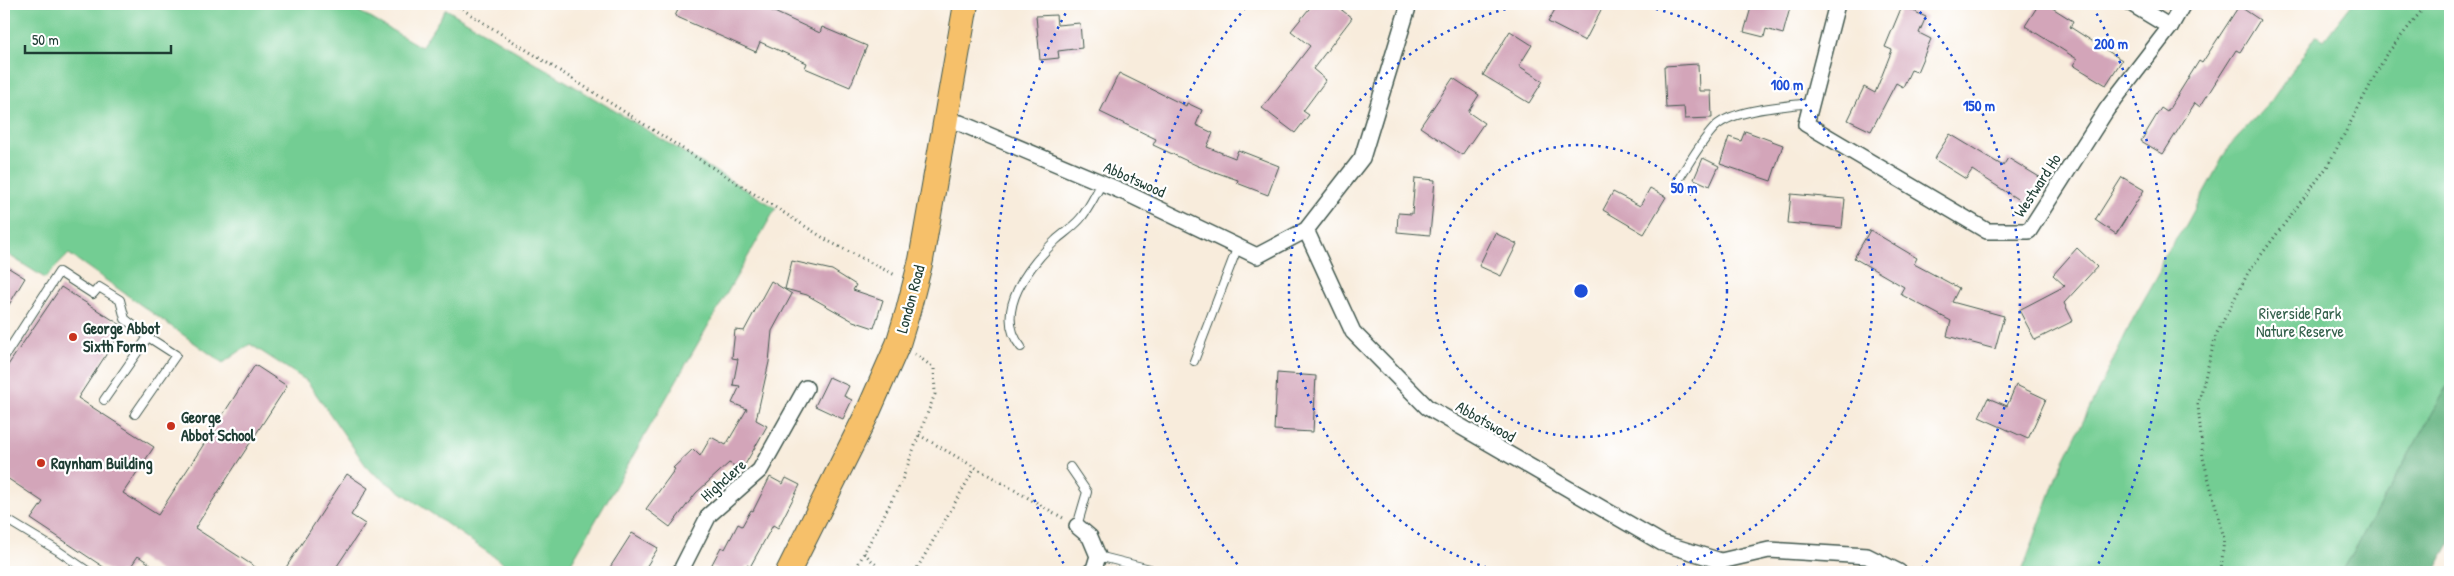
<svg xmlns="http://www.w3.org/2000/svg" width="2454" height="576" font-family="'Patrick Hand',sans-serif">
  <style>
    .green { fill: #73cd93; stroke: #498564 }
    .forest { fill: #5eb07d; stroke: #3e7658 }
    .building { fill: #d3a5b9 }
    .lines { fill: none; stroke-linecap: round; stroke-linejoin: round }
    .lane-casing { stroke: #40574d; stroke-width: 10 }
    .street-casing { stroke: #40574d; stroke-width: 18 }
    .primary-casing { stroke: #40574d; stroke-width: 26 }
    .path { stroke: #40574d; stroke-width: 3; stroke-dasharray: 1 4; stroke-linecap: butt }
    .lane { stroke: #fff; stroke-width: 8 }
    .street { stroke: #fff; stroke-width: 15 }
    .primary { stroke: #f6c06b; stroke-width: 24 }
    .ring { fill: none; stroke: #1d4ed8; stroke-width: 2.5; stroke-dasharray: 2.5 5 }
    .poi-dot { fill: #c8321e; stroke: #fff; stroke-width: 2 }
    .labels { text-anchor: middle; stroke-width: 4.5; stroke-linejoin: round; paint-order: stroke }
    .street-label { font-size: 16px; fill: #1f3d34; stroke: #fff }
    .park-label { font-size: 16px; fill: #34614c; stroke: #fff }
    .poi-label { font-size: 16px; font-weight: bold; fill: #1f3d34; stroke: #fff; text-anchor: start }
    .centre { fill: #1d4ed8; stroke: #fff; stroke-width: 2.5 }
    .ring-label { font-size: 15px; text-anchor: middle; font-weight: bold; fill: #1d4ed8; stroke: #fff; stroke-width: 4.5; stroke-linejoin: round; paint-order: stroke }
  </style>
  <rect width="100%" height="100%" fill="#fff"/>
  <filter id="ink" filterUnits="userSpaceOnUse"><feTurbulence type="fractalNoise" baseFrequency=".02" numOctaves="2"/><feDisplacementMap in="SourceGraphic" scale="10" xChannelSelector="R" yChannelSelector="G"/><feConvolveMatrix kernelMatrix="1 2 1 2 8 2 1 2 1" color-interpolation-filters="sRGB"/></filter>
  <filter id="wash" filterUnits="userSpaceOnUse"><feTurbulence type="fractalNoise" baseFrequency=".0096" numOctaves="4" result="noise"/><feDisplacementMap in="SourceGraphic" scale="20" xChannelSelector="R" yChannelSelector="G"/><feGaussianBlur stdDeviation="1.12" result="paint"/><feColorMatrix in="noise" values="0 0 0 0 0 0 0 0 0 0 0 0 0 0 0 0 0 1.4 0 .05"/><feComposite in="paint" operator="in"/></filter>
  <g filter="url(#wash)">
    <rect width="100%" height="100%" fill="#f8ecdc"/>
    <g class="green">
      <path d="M4 4H346L421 47 446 9 776 208 566 572H516L369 470 307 381 250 344 223 363 69 254 45 278 4 252Z"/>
      <path d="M2352 4H2450V382L2342 572H2022L2057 475 2134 317 2159 273 2162 259 2186 225 2229 146 2271 101 2317 35 2324 40Z"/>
    </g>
    <path class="forest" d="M2450 382V544L2434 572H2342Z"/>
    <g id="blocks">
      <g class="building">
        <path d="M681 4H757L820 33 822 27 867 46 850 87 805 68 807 63 760 42 756 52 675 16Z"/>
        <path d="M1313 4H1334L1352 18 1313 69 1326 80 1303 111 1309 115 1295 133 1262 108 1310 46 1291 31Z"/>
        <path d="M1558 4H1604L1585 41 1548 22Z"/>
        <path d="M1752 4H1791L1783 34 1766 29 1764 37 1744 32Z"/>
        <path d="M2039 4H2046L2073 21 2070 27 2122 60 2106 85 2073 65 2077 59 2025 26Z"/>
        <path d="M1902 6 1926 17 1919 33 1931 39 1917 72 1911 70 1903 87 1896 83 1871 131 1848 120 1864 87 1875 93 1892 50 1885 47Z"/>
        <path d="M2239 6 2260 20 2240 52 2236 50 2200 107 2195 103 2163 154 2141 141 2161 108 2167 112 2199 61 2202 63Z"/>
        <path d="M1056 15 1057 25 1080 23 1082 48 1058 51 1059 58 1040 60 1036 16Z"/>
        <path d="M1510 31 1532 45 1519 66 1543 81 1529 103 1483 75Z"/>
        <path d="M1698 64 1699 91H1711L1712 118 1685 119 1684 107 1666 108 1664 66Z"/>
        <path d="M1119 73 1186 106 1187 103 1202 110 1196 125 1213 133 1207 147 1235 158 1238 150 1279 166 1268 195 1237 183 1238 180 1198 166 1153 145 1156 139 1100 112Z"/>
        <path d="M1453 78 1479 95 1468 112 1484 123 1462 155 1420 127Z"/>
        <path d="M1745 131 1783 145 1771 181 1720 164 1729 137 1741 141Z"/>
        <path d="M1950 134 2003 166 2008 158 2041 178 2025 204 1972 170 1966 179 1934 159Z"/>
        <path d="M1703 158 1719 166 1710 186 1694 179Z"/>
        <path d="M2122 177 2144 190 2116 234 2095 220Z"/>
        <path d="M1415 178 1435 180 1430 235 1397 232 1398 213 1412 214Z"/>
        <path d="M1650 188 1666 197 1644 234 1603 210 1613 192 1640 206Z"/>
        <path d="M1791 194 1845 199 1842 228 1788 223Z"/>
        <path d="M1870 230 1917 258 1914 264 1959 288 1952 302 2004 316 1995 349 1947 336 1951 321 1900 294 1904 287 1854 258Z"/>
        <path d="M1495 233 1517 244 1501 276 1479 266Z"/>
        <path d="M2077 248 2097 267 2064 303 2073 321 2035 340 2019 310 2065 286 2053 275Z"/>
        <path d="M792 261 832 270 856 285 853 290 883 300 874 328 853 321 807 295 785 289Z"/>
        <path d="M4 265 25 278 4 313Z"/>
        <path d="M771 281 792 294 772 331 769 362 756 420 767 426 742 470 729 463 696 493 670 527 646 509 675 469 673 468 693 449 700 456 711 437 726 445 747 409 732 403 740 386 733 385 738 359 732 358 735 330 744 331Z"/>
        <path d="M61 287 124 327 78 398 154 447 123 493 158 515 255 365 287 386 195 528 263 572H162L138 556 127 572H111L31 519 43 502 4 476V371Z"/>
        <path d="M1277 373 1316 376 1313 432 1274 430Z"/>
        <path d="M829 377 849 386 844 396 852 400 843 419 815 406Z"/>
        <path d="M2016 385 2046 399 2028 439 1979 417 1988 398 2007 406Z"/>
        <path d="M347 474 368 488 351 515 365 524 333 572H283Z"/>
        <path d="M770 477 783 484 786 478 800 485 778 528 773 525 750 567 747 565 742 572H723L711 566 721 547 725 549 738 524 742 526 751 510 753 511Z"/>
        <path d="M632 533 658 548 643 572H607Z"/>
      </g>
    </g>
  </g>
  <g filter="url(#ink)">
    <use href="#blocks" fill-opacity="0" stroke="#40574d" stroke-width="1"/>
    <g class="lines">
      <g class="lane-casing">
        <g id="lane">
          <path d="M1678 180C1690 162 1701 141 1716 126 1734 109 1787 106 1812 103"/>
          <path d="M1021 347C992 311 1030 265 1056 240 1064 233 1073 227 1080 219 1089 209 1095 195 1102 183"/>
          <path d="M4 357 59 272 93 294 99 287 120 300 125 319 148 337 104 400"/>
          <path d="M1194 361 1238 246"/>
          <path d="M135 414 176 355 148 337"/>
          <path d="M1070 467 1087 492 1077 526"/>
          <path d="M4 518 57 550 89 572"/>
          <path d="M1098 556 1150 569"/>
        </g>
      </g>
      <g class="street-casing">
        <g id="street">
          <path d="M1837 4 1806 124 1987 231H2029L2107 109 2170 27 2183 4"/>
          <path d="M2132 4 2170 27"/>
          <path d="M945 121 960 123 1126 193 1257 256 1306 230 1362 158 1409 4"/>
          <path d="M1306 230 1353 332 1427 407 1662 543 1721 561 1769 550 1867 556 1899 572"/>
          <path d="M1077 526 1090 537 1098 556 1094 569 1090 572"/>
          <path d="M680 572 709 515 760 470 806 388"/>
        </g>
      </g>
      <g class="primary-casing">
        <path id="primary" d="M788 572 868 412 898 344 908 311 921 260 966 4"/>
      </g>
      <g class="path">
        <path d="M454 4 830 242 895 275"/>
        <path d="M919 435 1063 518"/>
        <path d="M864 553 883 572"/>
        <path d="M854 572 901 483 919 435 935 394 934 368 915 354"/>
        <path d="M915 572 975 468"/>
        <path d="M2221 572 2224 538 2203 458 2198 405 2216 335 2249 271 2327 167 2386 55 2427 4"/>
      </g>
      <use href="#lane" class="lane"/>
      <use href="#street" class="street"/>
      <use href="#primary" class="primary"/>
    </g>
  </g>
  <g class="ring">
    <circle cx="1581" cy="291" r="146"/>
    <path d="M1501 572A292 292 0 0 1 1528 4M1634 4A292 292 0 0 1 1661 572"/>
    <path d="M1242 570A439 439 0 0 1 1247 6M1915 6A439 439 0 0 1 1920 570"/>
    <path d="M1067 570A585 585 0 0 1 1069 7M2093 7A585 585 0 0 1 2095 570"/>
  </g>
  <g class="poi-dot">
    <circle cx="73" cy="337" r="5"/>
    <circle cx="171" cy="426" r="5"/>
    <circle cx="41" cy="463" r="5"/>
  </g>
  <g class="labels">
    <g class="street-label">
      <text transform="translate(1135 179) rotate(24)" y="6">Abbotswood</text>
      <text transform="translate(2037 185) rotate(-57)" y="6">Westward Ho</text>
      <text transform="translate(910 299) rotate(-75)" y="6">London Road</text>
      <text transform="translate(1486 421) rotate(30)" y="6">Abbotswood</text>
      <text transform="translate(723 480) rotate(-42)" y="6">Highclere</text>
    </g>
    <g class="park-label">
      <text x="2300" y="319">Riverside Park<tspan x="2300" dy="18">Nature Reserve</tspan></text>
    </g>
    <g class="poi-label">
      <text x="83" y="334">George Abbot<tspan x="83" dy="18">Sixth Form</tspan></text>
      <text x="181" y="423">George<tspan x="181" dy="18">Abbot School</tspan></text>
      <text x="51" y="469">Raynham Building</text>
    </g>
  </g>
  <circle cx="1581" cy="291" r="8" class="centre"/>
  <g class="ring-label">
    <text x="2111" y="49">200 m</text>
    <text x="1787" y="90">100 m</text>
    <text x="1979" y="111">150 m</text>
    <text x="1684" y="193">50 m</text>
  </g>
  <rect width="2454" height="576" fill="none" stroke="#fff" stroke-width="20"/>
  <path d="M25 45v8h146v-8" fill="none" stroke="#1f3d34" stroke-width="2.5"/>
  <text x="32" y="45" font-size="15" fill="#1f3d34" stroke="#ffffff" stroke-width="4" paint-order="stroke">50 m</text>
</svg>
